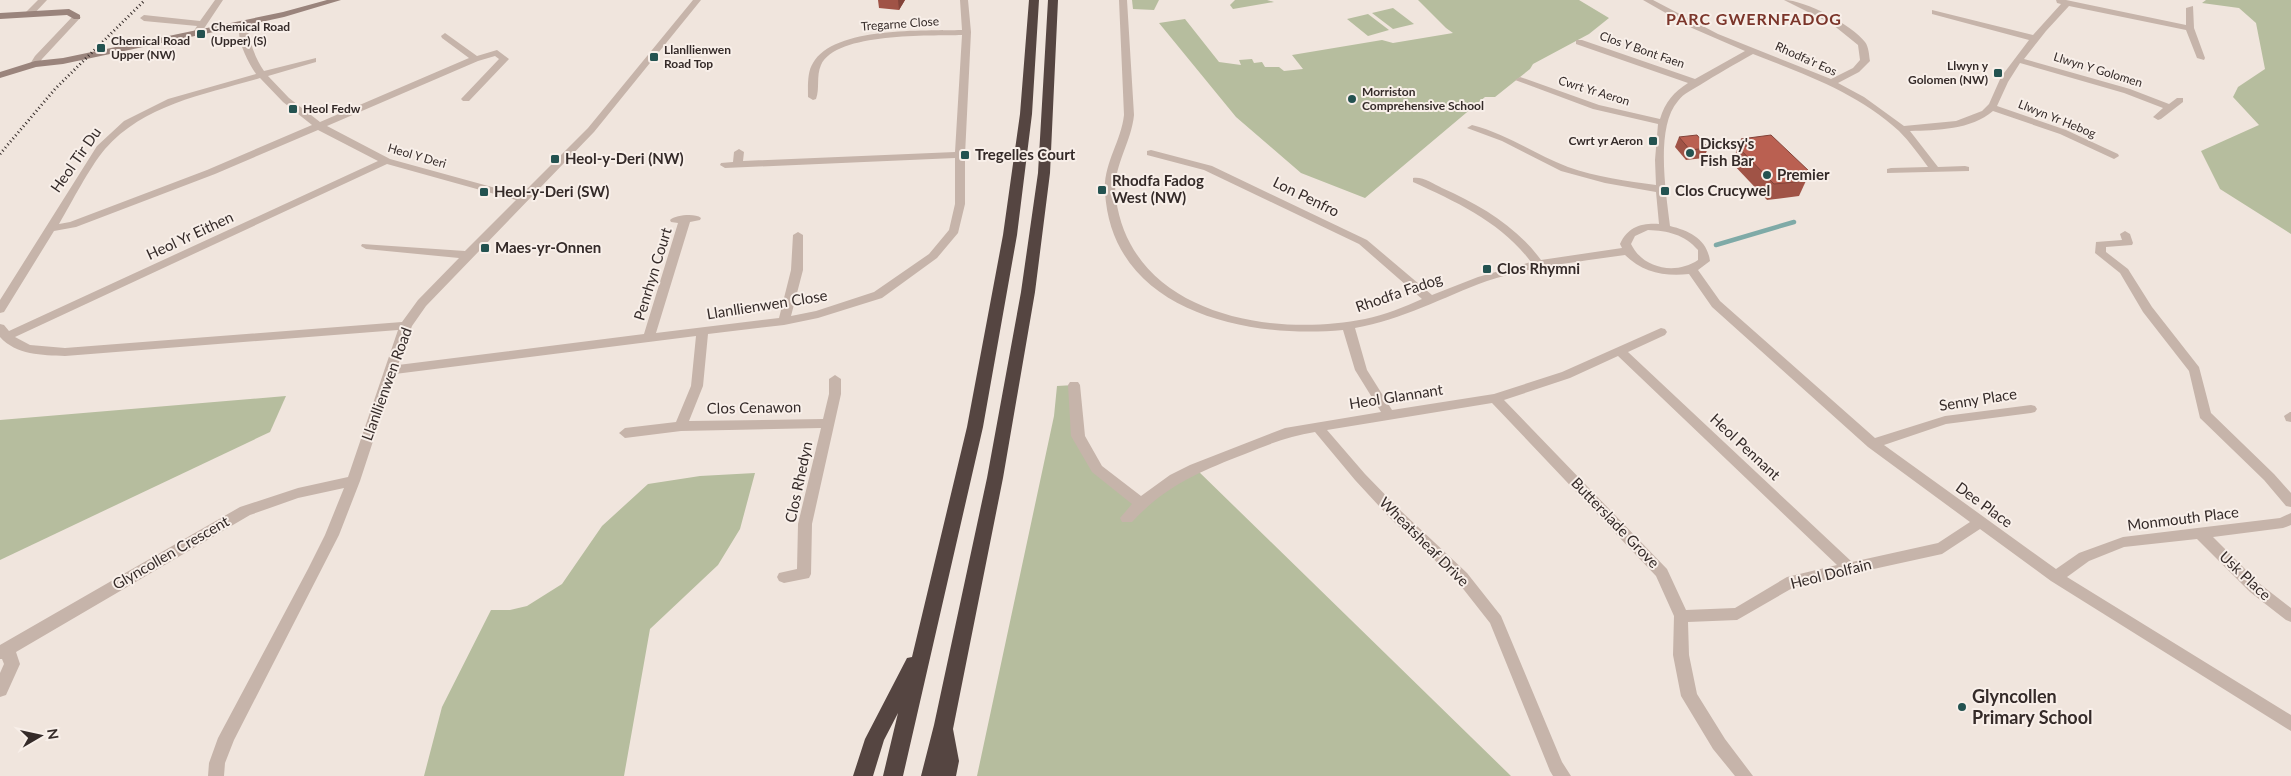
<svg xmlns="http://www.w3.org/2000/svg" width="2291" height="776" font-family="Lato,sans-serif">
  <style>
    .green { fill: #b6bd9e }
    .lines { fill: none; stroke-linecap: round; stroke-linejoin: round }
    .stream { stroke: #7faaa7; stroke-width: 4.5 }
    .street { fill: #c6b4aa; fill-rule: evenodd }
    .secondary { fill: #9a847c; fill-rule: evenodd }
    .highway { fill: #554541; fill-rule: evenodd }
    .rail { stroke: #352b29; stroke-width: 3; stroke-dasharray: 1 3; stroke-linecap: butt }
    .wall { fill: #a05346 }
    .shaded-wall { fill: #824339 }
    .building { fill: #ba6051; stroke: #824339 }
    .poi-dot { fill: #235250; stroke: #f8efe9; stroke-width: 2 }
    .labels { text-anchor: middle; stroke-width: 4; stroke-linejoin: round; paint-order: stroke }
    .far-street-label { font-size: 12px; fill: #352b29; stroke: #f8efe9 }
    .far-poi-label { font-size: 12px; font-weight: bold; fill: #352b29; stroke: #f8efe9; text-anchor: start }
    .poi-label { font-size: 15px; font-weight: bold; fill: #352b29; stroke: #f8efe9; text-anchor: start }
    .street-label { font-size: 15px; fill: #352b29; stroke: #f8efe9 }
    .far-district-label { font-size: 16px; font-weight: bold; letter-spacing: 1px; fill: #7b352a; stroke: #f8efe9 }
    .near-poi-label { font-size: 18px; font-weight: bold; fill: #352b29; stroke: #f8efe9; text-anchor: start }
  </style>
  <rect width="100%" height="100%" fill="#f0e5dd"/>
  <g class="green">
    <path d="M1132 0H1159L1154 10 1133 9Z"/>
    <path d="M1235 0H1267L1274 2 1233 9 1230 5Z"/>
    <path d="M1418 0H1579L1609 18 1589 34 1533 64 1530 69 1495 97H1485L1365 198 1301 173 1236 117 1159 23 1185 19 1219 62 1241 65 1239 60 1252 59 1254 63 1262 62 1265 67H1279L1284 71 1303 69 1292 55 1382 40 1393 43 1453 33 1446 28Z"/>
    <path d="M2206 0H2291V234L2220 189 2201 151 2259 125 2233 97 2238 87 2265 69 2256 23 2239 8 2202 3Z"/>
    <path d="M1393 8 1414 24 1393 29 1372 13Z"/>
    <path d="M1368 14 1389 30 1368 36 1347 19Z"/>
    <path d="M1074 385 1078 436 1097 469 1141 503 1195 468 1511 776H977L1054 416 1057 386Z"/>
    <path d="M286 396 270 432 0 560V420Z"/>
    <path d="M755 473 740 529 718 565 650 629 624 776H424L442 707 491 610H510L527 606 562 584 602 526 648 484 700 476Z"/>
  </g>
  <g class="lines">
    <path class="stream" d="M1716 245 1794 222"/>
    <g class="street">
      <path d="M38 0H47L31 17H25V13Z"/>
      <path d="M215 0H223L201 33 198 34 194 31 197 26 144 21 140 18 144 15 200 21Z"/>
      <path d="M693 0H701L594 132 426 306 412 326 398 365 644 334 678 223 671 222 670 220C676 215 695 213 701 218L700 220 690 222 656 333 779 318 791 270 793 235 798 232 803 235V270L791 316 816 311 874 292 929 254 949 230 955 204V158L725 168 720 165 721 163 733 162 734 152 739 149 744 152 743 161 955 152 962 35C931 36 836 32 821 65 816 76 820 89 816 99L813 100 808 97C808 87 807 72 813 63 834 26 925 31 962 30L960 0H968L971 32 965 155V204L958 233 937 258 882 298 818 318 784 325 708 334 703 386 689 421 823 419 829 394V379L835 375 841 379V394L812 524 811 574 809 578 784 583 779 581 777 577 779 573 797 569 798 524 821 428 681 431 625 438 619 433 625 428 676 422 691 386 696 336 395 374 360 481 339 535 234 740 225 763 224 776H208L209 763 218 738 308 569 325 535 344 488 298 498 250 515 16 652 20 664 6 695 0 697V673L4 664 2 659H0V645L240 507 298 488 348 477 398 330 65 356C42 355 16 355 0 337V324L4 325 9 331 378 161 318 130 215 174 76 227 54 231 4 312 0 313V300L97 146 124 121 168 99 256 74C247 60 235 38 240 21L247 23C249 41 254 56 264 71L316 58V62L268 76 289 98 320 122 469 58 442 38 441 36 445 33 477 56 497 50 509 59 469 101H463L461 99 499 59 495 56 478 61 327 126 390 159 521 195 588 128ZM260 78 283 102 312 125 207 170 70 222 59 224C72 202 89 168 105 149 144 104 206 94 260 78ZM387 164 516 200 465 251 362 244 361 246 366 249 459 258 418 300 402 322 65 348 30 345 15 337Z"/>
      <path d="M1119 0H1127L1134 115C1131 145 1111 168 1116 199 1132 314 1270 338 1365 319 1385 315 1404 307 1422 299L1359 244 1204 170 1147 155V151L1151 150 1212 166 1367 240 1432 295 1478 277 1531 262C1502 223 1457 202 1413 182V178C1422 176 1434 184 1442 188 1480 205 1516 226 1541 260L1622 248 1620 244C1628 227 1641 223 1659 224L1656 192 1605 183 1561 171 1502 141 1467 128 1472 125C1507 134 1535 154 1568 167 1596 177 1627 181 1656 185L1655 160 1658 124 1593 109 1515 80 1520 77 1523 78 1599 105 1660 119C1665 102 1674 92 1688 83L1576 44V40H1582L1695 79 1745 51 1692 28 1643 0H1653L1718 34 1831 79 1853 68 1860 60 1858 45 1832 24 1784 0C1805 0 1852 25 1865 42 1869 47 1869 56 1870 61L1859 72 1838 83 1864 97 1904 126 1956 121 1982 111 1989 104 2001 77 2029 40 1932 14V10L2033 35 2061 4 2057 3 2056 0H2066L2186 25V8L2193 6 2194 28 2205 58 2204 60 2197 58 2186 30 2069 6 2046 31 2024 59 2130 89 2169 104 2177 98H2183V102L2161 119 2158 120 2153 117 2163 108 2124 93 2020 63 2008 82 1997 106 2066 130 2118 154 2119 156 2114 159 2060 134 1993 111C1971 130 1937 130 1910 131L1938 167 1965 166 1969 167V171L1887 173V169L1891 168 1928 167C1919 155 1910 142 1899 131 1858 93 1804 74 1753 54 1735 64 1716 75 1700 85 1692 90 1684 93 1678 101 1655 127 1666 193 1670 226 1690 231 1707 239 1710 261L1698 270 1720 301 1875 438 1945 416 2031 405 2035 406 2037 409 2035 412 2031 413 1946 424 1884 445 2056 569 2079 553 2123 537 2280 518 2291 513V525L2283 528 2213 537 2260 584 2291 608V622L2286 620 2250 592 2197 539 2124 547 2089 561 2067 577 2291 715V731L2051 581 1980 529 1942 554 1796 586 1737 620 1688 622 1689 655 1697 694 1725 739 1753 776H1735L1713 749 1681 696 1673 655 1674 616 1656 576 1492 403 1327 430 1365 474 1401 511 1467 573 1501 616 1562 762 1571 776H1553L1550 771 1490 623 1457 581 1391 519 1355 480 1315 432C1290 436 1269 444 1245 454 1201 471 1165 486 1132 522H1122L1120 518 1132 504 1092 472 1071 436 1068 385 1070 382H1078L1080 385 1085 436 1102 466 1141 496 1170 475 1190 465 1285 428 1381 412 1355 370 1343 330C1247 339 1112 312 1105 192 1103 164 1121 142 1124 115ZM1648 230C1668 231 1684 234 1698 250V260C1676 275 1643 269 1631 244L1635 236ZM1625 255C1642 272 1665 277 1689 274L1712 307 1868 447 1970 522 1938 543 1852 562 1628 352 1665 335 1667 332 1665 329 1661 328 1562 372 1494 394 1392 410 1367 370 1355 328C1402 320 1443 297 1487 281 1532 266 1579 262 1625 255ZM1618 356 1837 565 1787 577 1735 608 1686 610 1667 569 1504 400 1570 378Z"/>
      <path d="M74 15 81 17 42 59 38 66H32L30 64 35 56Z"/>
      <path d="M2125 231 2130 234 2133 243 2132 245 2106 247V252L2128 269 2152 307 2199 367 2211 413 2274 474 2291 493V507L2286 506 2264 480 2200 418 2189 371 2143 312 2120 273 2095 253 2096 242 2122 240 2120 234Z"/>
      <path d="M2290 412H2291V422L2286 421 2284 416Z"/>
    </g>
    <g class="secondary">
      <path d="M327 0H341L284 17 63 64 36 67 0 78V72L35 61 63 58 283 12Z"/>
      <path d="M69 9 80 15V19H74L67 15 0 19V13Z"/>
    </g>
    <g class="highway">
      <path d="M1029 0H1039L1032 114 1017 235 983 427 903 776H883L898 713 884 740 873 776H853L865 739 907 658 912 657 967 427 1003 235 1020 114Z"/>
      <path d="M1048 0H1058L1050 173 1035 292 1003 478 953 729 959 761 956 776H921L934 725 987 478 1021 292 1038 173Z"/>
    </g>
    <path class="rail" d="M0 154 55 89 145 0"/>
  </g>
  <g class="wall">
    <path d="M878 0H905L899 10 879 8Z"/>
    <path d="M1679 137 1708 148 1704 158 1686 160 1675 147Z"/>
    <path d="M1741 139 1810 172 1799 196 1767 200 1732 163Z"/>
  </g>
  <path class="shaded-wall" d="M898 0H905L899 10Z"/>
  <g class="building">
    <path d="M1697 135 1708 148 1690 150 1679 137Z"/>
    <path d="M1771 135 1810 172 1799 174 1806 181 1774 184 1738 147 1749 146 1741 139Z"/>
  </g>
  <g class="poi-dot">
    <rect x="196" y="29" width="10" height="10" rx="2.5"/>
    <rect x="96" y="43" width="10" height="10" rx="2.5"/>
    <rect x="649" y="52" width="10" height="10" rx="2.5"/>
    <rect x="1993" y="68" width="10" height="10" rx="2.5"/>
    <circle cx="1352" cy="99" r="5"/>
    <rect x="288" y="104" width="10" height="10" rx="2.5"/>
    <rect x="1648" y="136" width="10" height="10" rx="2.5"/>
    <circle cx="1690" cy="153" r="5"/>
    <rect x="960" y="150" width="10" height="10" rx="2.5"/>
    <rect x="550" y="154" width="10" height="10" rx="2.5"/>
    <circle cx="1767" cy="175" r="5"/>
    <rect x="1097" y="185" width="10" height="10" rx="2.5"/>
    <rect x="1660" y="186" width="10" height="10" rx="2.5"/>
    <rect x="479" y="187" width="10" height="10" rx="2.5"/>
    <rect x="480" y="243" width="10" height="10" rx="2.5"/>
    <rect x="1482" y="264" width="10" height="10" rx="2.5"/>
    <circle cx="1962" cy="707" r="5"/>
  </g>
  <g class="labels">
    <g class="far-street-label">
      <text transform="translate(900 24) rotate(-4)" y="4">Tregarne Close</text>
      <text transform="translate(1642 50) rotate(19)" y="4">Clos Y Bont Faen</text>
      <text transform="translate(1806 59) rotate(24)" y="4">Rhodfa'r Eos</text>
      <text transform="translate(2098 70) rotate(17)" y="4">Llwyn Y Golomen</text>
      <text transform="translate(1594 91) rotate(17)" y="4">Cwrt Yr Aeron</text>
      <text transform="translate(2057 119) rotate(22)" y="4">Llwyn Yr Hebog</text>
      <text transform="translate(417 156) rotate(16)" y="4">Heol Y Deri</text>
    </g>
    <g class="far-poi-label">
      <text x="211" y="31">Chemical Road<tspan x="211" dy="14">(Upper) (S)</tspan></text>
      <text x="111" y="45">Chemical Road<tspan x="111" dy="14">Upper (NW)</tspan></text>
      <text x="664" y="54">Llanllienwen<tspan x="664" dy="14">Road Top</tspan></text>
      <text x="1988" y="70" text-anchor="end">Llwyn y<tspan x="1988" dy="14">Golomen (NW)</tspan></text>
      <text x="1362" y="96">Morriston<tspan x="1362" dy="14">Comprehensive School</tspan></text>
      <text x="303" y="113">Heol Fedw</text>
      <text x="1643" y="145" text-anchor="end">Cwrt yr Aeron</text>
    </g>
    <g class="poi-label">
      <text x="1700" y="149">Dicksy's<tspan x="1700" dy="17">Fish Bar</tspan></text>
      <text x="975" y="160">Tregelles Court</text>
      <text x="565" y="164">Heol-y-Deri (NW)</text>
      <text x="1777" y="180">Premier</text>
      <text x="1112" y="186">Rhodfa Fadog<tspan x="1112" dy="17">West (NW)</tspan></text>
      <text x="1675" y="196">Clos Crucywel</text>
      <text x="494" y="197">Heol-y-Deri (SW)</text>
      <text x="495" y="253">Maes-yr-Onnen</text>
      <text x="1497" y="274">Clos Rhymni</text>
    </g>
    <g class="street-label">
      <text transform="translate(76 160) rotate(-55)" y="5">Heol Tir Du</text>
      <text transform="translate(1306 197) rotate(26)" y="5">Lon Penfro</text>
      <text transform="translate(190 236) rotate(-25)" y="5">Heol Yr Eithen</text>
      <text transform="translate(653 274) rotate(-73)" y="5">Penrhyn Court</text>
      <text transform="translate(1399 293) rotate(-19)" y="5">Rhodfa Fadog</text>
      <text transform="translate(767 305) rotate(-9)" y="5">Llanllienwen Close</text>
      <text transform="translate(387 384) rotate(-70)" y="5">Llanllienwen Road</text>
      <text transform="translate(1396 397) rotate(-9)" y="5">Heol Glannant</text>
      <text transform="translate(1978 400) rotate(-9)" y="5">Senny Place</text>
      <text transform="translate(754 408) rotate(-1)" y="5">Clos Cenawon</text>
      <text transform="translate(1745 447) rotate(43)" y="5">Heol Pennant</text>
      <text transform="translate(799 482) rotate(-78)" y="5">Clos Rhedyn</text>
      <text transform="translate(1984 505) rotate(36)" y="5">Dee Place</text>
      <text transform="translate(2183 519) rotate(-7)" y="5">Monmouth Place</text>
      <text transform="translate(1615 523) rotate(46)" y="5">Butterslade Grove</text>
      <text transform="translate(1424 542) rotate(45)" y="5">Wheatsheaf Drive</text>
      <text transform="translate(171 553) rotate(-30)" y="5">Glyncollen Crescent</text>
      <text transform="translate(1831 574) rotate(-14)" y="5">Heol Dolfain</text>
      <text transform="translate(2245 576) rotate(43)" y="5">Usk Place</text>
    </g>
    <g class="far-district-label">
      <text x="1754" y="25">PARC GWERNFADOG</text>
    </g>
    <g class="near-poi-label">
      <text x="1972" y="703">Glyncollen<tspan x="1972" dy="21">Primary School</tspan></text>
    </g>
  </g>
  <g transform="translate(40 736) rotate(81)" stroke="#f8efe9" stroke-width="4" paint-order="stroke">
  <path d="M0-4L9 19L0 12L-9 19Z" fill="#352b29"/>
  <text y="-8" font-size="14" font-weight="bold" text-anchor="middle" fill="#352b29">N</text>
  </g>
</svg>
